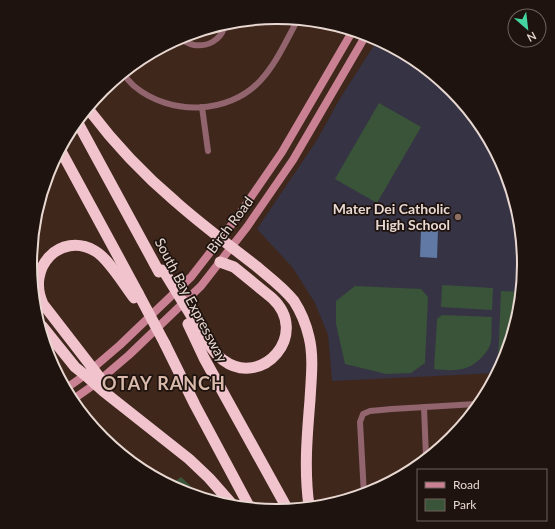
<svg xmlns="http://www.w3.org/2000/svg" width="555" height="529" font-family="Lato,sans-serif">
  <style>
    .education { fill: #363344 }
    .green { fill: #395438 }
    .water { fill: #6179a5 }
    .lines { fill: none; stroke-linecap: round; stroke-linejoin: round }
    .minor { stroke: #91646e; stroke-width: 6 }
    .secondary { stroke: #c98193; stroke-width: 8 }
    .motorway { stroke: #f1c4cd; stroke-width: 11 }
    .motorway-bridge { stroke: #f1c4cd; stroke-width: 11 }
    .education-dot { fill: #8d6e63; stroke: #1e130e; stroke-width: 1.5 }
    .labels { text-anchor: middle; stroke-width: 3.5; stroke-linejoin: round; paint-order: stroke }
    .poi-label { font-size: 14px; font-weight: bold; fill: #e8d8d1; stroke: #1e130e; text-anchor: end }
    .street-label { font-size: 14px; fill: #e8d8d1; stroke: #1e130e }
    .district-label { font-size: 18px; font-weight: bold; letter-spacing: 1px; fill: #d8b9aa; stroke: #1e130e }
    .rim { fill: none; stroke: #e8d8d1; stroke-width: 2 }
  </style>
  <rect width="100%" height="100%" fill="#3f271c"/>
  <path class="education" d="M378 39 453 90 506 170 525 265 506 359 497 373 332 381 328 335 315 303 293 268 257 229 317 140 339 100Z"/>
  <g class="green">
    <path d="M379 103 421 127 377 203 335 179Z"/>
    <path d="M442 285 493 288 492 310 441 307Z"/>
    <path d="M355 286 421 289 428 297 425 363 411 373 386 374 345 364 336 324V301Z"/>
    <path d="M501 291 520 292 506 359 503 364 498 363Z"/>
    <path d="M442 315 492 317C491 325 492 335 491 342 488 354 474 367 462 369 453 371 443 370 434 369L437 319Z"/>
    <path d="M181 477 202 497 182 493 174 482Z"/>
  </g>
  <path class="water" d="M436 230H438L437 258 420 257 421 231H436Z"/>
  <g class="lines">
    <g class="minor">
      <path d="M180 38C184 41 189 44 194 45 208 47 220 40 224 28"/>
      <path d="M124 75C127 79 131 83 134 86 170 116 228 115 260 81 276 64 286 41 297 21"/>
      <path d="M202 107 208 151"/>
      <path d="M424 407 426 457"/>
      <path d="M364 495 360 422 363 414 370 411 392 409 476 404"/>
    </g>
    <g class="secondary">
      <path d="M68 387 85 375 120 345 191 277 236 219 282 152 352 32"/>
      <path d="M75 398 95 384 129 355 201 286 247 227 293 160 366 35"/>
    </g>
    <g class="motorway">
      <path d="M89 110C114 143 144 175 176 202 202 225 229 245 256 266 269 277 283 287 294 301 301 312 306 324 309 337 314 357 311 380 310 400 307 436 304 470 309 506"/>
      <path d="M79 125 159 272"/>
      <path d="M61 151 138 293"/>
      <path d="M194 320C202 333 211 351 223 360 262 389 311 334 272 298L234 267 220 262"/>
      <path d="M188 324 204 358 288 510"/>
      <path d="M42 326 75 367 85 375 103 391 189 459 209 478 231 503"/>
      <path d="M165 344 195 405 249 506"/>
      <path d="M101 379 43 304C26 268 60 231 95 251 108 258 124 285 134 298"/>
    </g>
    <g class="motorway-bridge">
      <path d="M162 270 165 273 194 320"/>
      <path d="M138 293 165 344"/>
    </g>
  </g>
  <circle class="education-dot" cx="458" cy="217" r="4"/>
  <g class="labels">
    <g class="poi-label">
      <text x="450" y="214">Mater Dei Catholic<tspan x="450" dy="16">High School</tspan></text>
    </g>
    <g class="street-label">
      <text transform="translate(230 225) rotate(-53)" y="5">Birch Road</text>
      <text transform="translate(191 300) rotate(62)" y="5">South Bay Expressway</text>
    </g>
    <g class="district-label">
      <text x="164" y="390">OTAY RANCH</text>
    </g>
  </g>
  <path d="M0 0H555V529H0ZM37 264a240 240 0 1 1 480 0a240 240 0 1 1-480 0Z" fill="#1e130e" fill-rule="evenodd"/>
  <path class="rim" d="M37 264a240 240 0 1 1 480 0a240 240 0 1 1-480 0Z"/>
  <rect x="417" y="469" width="130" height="52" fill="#1e130e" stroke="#6f625c"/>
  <rect x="425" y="482" width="20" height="6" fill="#c98193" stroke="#6f625c"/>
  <text x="453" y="489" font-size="12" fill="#e8d8d1">Road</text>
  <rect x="425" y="499" width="20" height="12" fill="#395438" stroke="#6f625c"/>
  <text x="453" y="509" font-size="12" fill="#e8d8d1">Park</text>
  <g transform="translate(527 28) rotate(152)"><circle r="19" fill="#1e130e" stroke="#6f625c"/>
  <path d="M0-3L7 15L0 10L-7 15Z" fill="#43d4a0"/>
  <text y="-6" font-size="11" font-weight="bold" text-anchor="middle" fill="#e8d8d1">N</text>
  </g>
</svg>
